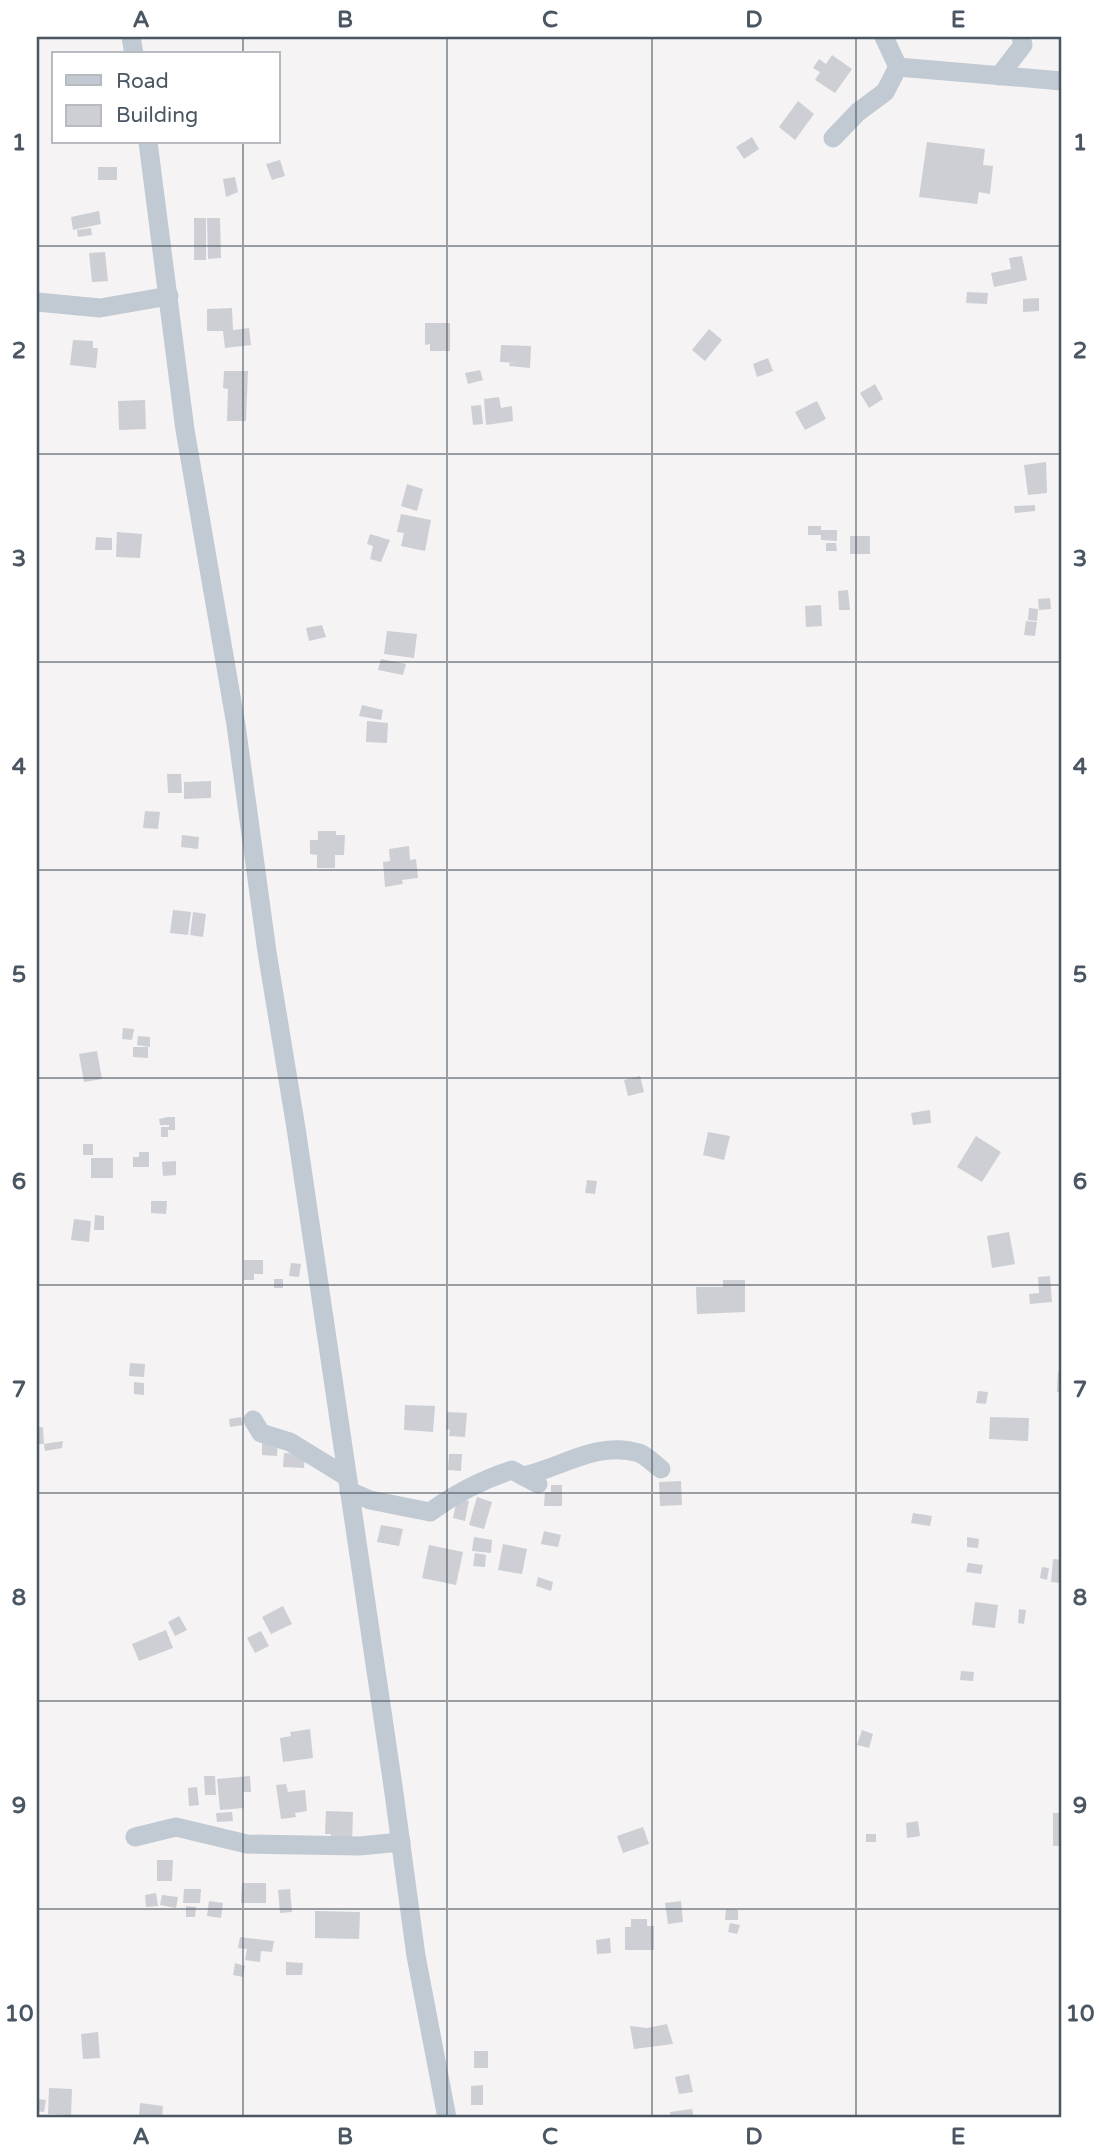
<svg xmlns="http://www.w3.org/2000/svg" width="1099" height="2155" font-family="'Varela Round',sans-serif">
  <style>
    .building { fill: #cdcfd5 }
    .lines { fill: none; stroke-linecap: round; stroke-linejoin: round }
    .minor { stroke: #c1cad2; stroke-width: 19 }
    .grid { fill: none; stroke: #4a5661; stroke-width: 2; stroke-opacity: 0.55 }
    .neatline { fill: none; stroke: #4a5661; stroke-width: 2.5 }
    .grid-label { font-size: 23px; text-anchor: middle; font-weight: bold; fill: #4a5661 }
  </style>
  <rect width="100%" height="100%" fill="#f5f3f3"/>
  <g class="building">
    <path d="M832 55 852 69 835 93 815 80 820 72 813 68 819 59 826 64Z"/>
    <path d="M798 101 814 114 795 140 779 127Z"/>
    <path d="M752 137 759 149 744 159 736 147Z"/>
    <path d="M927 142 985 149 983 165 993 166 990 194 979 192 977 204 919 197Z"/>
    <path d="M280 160 285 176 272 180 266 164Z"/>
    <rect x="98" y="167" width="19" height="13"/>
    <path d="M235 177 238 192 226 197 223 179Z"/>
    <path d="M99 211 101 224 73 230 71 217Z"/>
    <rect x="194" y="218" width="12" height="42"/>
    <path d="M207 218H220L221 258 208 259Z"/>
    <path d="M91 228 92 235 78 237 77 230Z"/>
    <path d="M105 252 108 281 92 282 89 253Z"/>
    <path d="M1022 256 1027 280 994 287 991 273 1011 269 1009 258Z"/>
    <path d="M967 292 988 293 987 304 966 303Z"/>
    <path d="M1039 298V311L1023 312V299Z"/>
    <path d="M232 308 233 330 249 328 251 345 225 348 223 331H207V309Z"/>
    <path d="M425 323H450V351H430V344L425 345Z"/>
    <path d="M709 329 722 340 705 361 692 350Z"/>
    <path d="M73 340 93 341V348H98L96 368 70 365Z"/>
    <path d="M501 345 531 346 530 368 509 366 510 363H518L500 362Z"/>
    <path d="M768 358 773 371 757 377 753 364Z"/>
    <path d="M480 370 483 380 468 384 465 373Z"/>
    <path d="M224 371H248L246 421H227L228 389 223 388Z"/>
    <path d="M875 384 883 399 869 408 860 393Z"/>
    <path d="M499 397 501 408 512 406 513 421 486 425 484 399Z"/>
    <path d="M145 400 146 429 119 430 118 401Z"/>
    <path d="M817 401 826 419 805 430 795 412Z"/>
    <path d="M481 405 483 424 473 425 471 406Z"/>
    <path d="M1046 462 1047 493 1028 495 1024 465Z"/>
    <path d="M407 484 423 489 417 511 401 506Z"/>
    <path d="M1035 505V511L1015 513 1014 506Z"/>
    <path d="M401 514 431 520 425 551 401 546 404 533 397 532Z"/>
    <path d="M808 526H821V530H837V541L821 540V535H808Z"/>
    <path d="M117 532 142 534 140 558 116 557Z"/>
    <path d="M370 534 390 540 381 562 370 559 373 546 367 544Z"/>
    <rect x="850" y="536" width="20" height="18"/>
    <path d="M96 537 112 538V550H95Z"/>
    <path d="M826 543H836L837 551H826Z"/>
    <path d="M848 590 850 610H839L838 591Z"/>
    <path d="M1050 598 1051 609 1039 610 1038 599Z"/>
    <path d="M821 605 822 626 806 627 805 606Z"/>
    <path d="M1029 608 1038 609 1037 621 1028 620Z"/>
    <path d="M1026 621 1037 622 1035 636 1024 635Z"/>
    <path d="M322 625 326 637 309 641 306 628Z"/>
    <path d="M387 631 417 634 414 658 384 654Z"/>
    <path d="M381 659 406 664 403 675 378 670Z"/>
    <path d="M362 705 383 710 381 720 359 716Z"/>
    <path d="M367 721 388 723 387 743 366 742Z"/>
    <path d="M167 774H181L182 793H168Z"/>
    <path d="M211 781V798L184 799V782Z"/>
    <path d="M145 811 160 812 158 829 143 828Z"/>
    <path d="M318 831H336V835H345L344 855H335V868H317V855L310 854V840H318Z"/>
    <path d="M182 835 199 837 198 849 181 847Z"/>
    <path d="M409 846 410 860 416 859 418 878 402 880 403 884 385 887 383 862 390 861 389 849Z"/>
    <path d="M173 910 191 912 188 935 170 933Z"/>
    <path d="M193 912 206 914 203 937 190 935Z"/>
    <path d="M123 1028 134 1029 132 1040 122 1039Z"/>
    <path d="M138 1036 150 1037V1047L137 1045Z"/>
    <path d="M133 1047H148V1058L133 1057Z"/>
    <path d="M97 1051 102 1079 84 1082 79 1054Z"/>
    <path d="M640 1076 644 1092 628 1096 624 1080Z"/>
    <path d="M930 1110 931 1123 913 1125 911 1113Z"/>
    <path d="M168 1117H175V1130H168V1137H161V1127H169V1125H160L159 1119Z"/>
    <path d="M708 1132 730 1136 724 1160 703 1155Z"/>
    <path d="M976 1136 1001 1152 982 1182 957 1167Z"/>
    <rect x="83" y="1144" width="10" height="11"/>
    <path d="M139 1152H149V1167H133V1157H139Z"/>
    <rect x="91" y="1158" width="22" height="20"/>
    <path d="M176 1161V1175L163 1176 162 1162Z"/>
    <path d="M587 1180 597 1181 595 1194 585 1193Z"/>
    <path d="M151 1201H167L166 1214 151 1213Z"/>
    <path d="M95 1215 104 1216V1230H94Z"/>
    <path d="M74 1219 91 1221 89 1242 71 1240Z"/>
    <path d="M1009 1232 1015 1264 992 1268 987 1236Z"/>
    <path d="M244 1260H263V1274H254V1280H244Z"/>
    <path d="M291 1263 301 1264 299 1277 289 1276Z"/>
    <path d="M1050 1276 1052 1302 1030 1304 1029 1294 1039 1293 1038 1277Z"/>
    <rect x="274" y="1279" width="9" height="9"/>
    <path d="M723 1280H745V1312L697 1314 696 1287H723Z"/>
    <path d="M130 1363 145 1364 144 1377 129 1376Z"/>
    <path d="M1058 1371 1062 1372V1393L1057 1392Z"/>
    <path d="M134 1382 144 1383V1395L134 1394Z"/>
    <path d="M978 1391 988 1392 986 1404 976 1403Z"/>
    <path d="M405 1405 435 1406 433 1432 404 1430Z"/>
    <path d="M447 1412 467 1413 465 1437 449 1436 450 1430 446 1429Z"/>
    <path d="M241 1417 243 1425 230 1427 229 1419Z"/>
    <path d="M990 1417 1029 1418 1028 1441 989 1439Z"/>
    <path d="M37 1427H43L44 1444H37Z"/>
    <path d="M63 1441 62 1448 45 1451 44 1444Z"/>
    <path d="M262 1442 278 1443 277 1456 262 1455Z"/>
    <path d="M284 1453 305 1454 304 1468 283 1467Z"/>
    <path d="M449 1454H462L461 1471 448 1470Z"/>
    <path d="M681 1481 682 1505 660 1506 659 1482Z"/>
    <path d="M551 1485H562V1506H544L545 1492H551Z"/>
    <path d="M477 1497 492 1502 484 1529 469 1525Z"/>
    <path d="M457 1499 469 1501 465 1521 453 1518Z"/>
    <path d="M913 1513 932 1516 930 1526 911 1523Z"/>
    <path d="M381 1525 403 1529 399 1546 377 1542Z"/>
    <path d="M544 1531 561 1535 558 1547 541 1544Z"/>
    <path d="M474 1537 492 1540 491 1553 472 1551Z"/>
    <path d="M967 1537 979 1539 978 1548 967 1547Z"/>
    <path d="M503 1544 527 1549 522 1574 498 1570Z"/>
    <path d="M429 1545 463 1552 456 1585 422 1578Z"/>
    <path d="M475 1553 486 1555 485 1567 473 1566Z"/>
    <path d="M1053 1559 1062 1560V1583L1051 1582Z"/>
    <path d="M968 1563 983 1565 981 1574 966 1572Z"/>
    <path d="M1042 1567 1049 1568 1047 1580 1040 1578Z"/>
    <path d="M538 1577 553 1582 551 1591 536 1586Z"/>
    <path d="M975 1602 998 1605 995 1628 972 1625Z"/>
    <path d="M283 1606 292 1624 271 1634 262 1617Z"/>
    <path d="M1019 1609 1026 1610 1024 1624 1018 1623Z"/>
    <path d="M179 1616 187 1630 175 1636 168 1622Z"/>
    <path d="M166 1630 173 1648 139 1661 132 1644Z"/>
    <path d="M261 1631 269 1646 255 1653 247 1638Z"/>
    <path d="M961 1671 974 1672 973 1681 960 1680Z"/>
    <path d="M310 1729 313 1758 283 1762 280 1738 291 1736 290 1732Z"/>
    <path d="M862 1730 873 1734 869 1748 857 1745Z"/>
    <path d="M204 1776H215L216 1795H205Z"/>
    <path d="M250 1776 251 1792H243L244 1808 220 1810 217 1779Z"/>
    <path d="M286 1784 288 1792 305 1790 307 1811 295 1813 296 1817 281 1819 276 1785Z"/>
    <path d="M197 1787 199 1805 189 1806 188 1788Z"/>
    <path d="M326 1811 353 1812 352 1843 331 1842V1834H325Z"/>
    <path d="M232 1812 233 1821 217 1822 216 1813Z"/>
    <rect x="1053" y="1813" width="9" height="33"/>
    <path d="M918 1821 920 1836 907 1838 906 1823Z"/>
    <path d="M643 1827 649 1844 623 1853 617 1836Z"/>
    <rect x="866" y="1834" width="10" height="8"/>
    <path d="M157 1860H173L172 1881H157Z"/>
    <path d="M242 1883H266V1903H241Z"/>
    <path d="M184 1889H201L200 1903H183Z"/>
    <path d="M290 1889 292 1912 280 1913 278 1890Z"/>
    <path d="M156 1893 158 1906 146 1907 145 1895Z"/>
    <path d="M162 1895 178 1897 176 1908 160 1905Z"/>
    <path d="M209 1901 223 1903 221 1918 207 1916Z"/>
    <path d="M681 1901 683 1922 668 1924 665 1903Z"/>
    <path d="M186 1906 196 1907 195 1917H186Z"/>
    <path d="M726 1909 738 1910V1920H725Z"/>
    <path d="M315 1911 360 1912 359 1939 315 1938Z"/>
    <path d="M631 1919H647V1926H654V1950H625V1927H631Z"/>
    <path d="M730 1923 740 1925 737 1934 728 1932Z"/>
    <path d="M240 1937 274 1941 272 1952 261 1951 260 1962 245 1960 247 1949 238 1948Z"/>
    <path d="M610 1938 611 1953 597 1954 596 1940Z"/>
    <path d="M286 1962 303 1963 302 1975H286Z"/>
    <path d="M235 1963 245 1966 243 1977 233 1975Z"/>
    <path d="M667 2024 673 2044 634 2049 630 2026 647 2028Z"/>
    <path d="M98 2032 100 2058 83 2059 81 2034Z"/>
    <rect x="474" y="2051" width="14" height="17"/>
    <path d="M689 2074 693 2092 679 2094 675 2077Z"/>
    <path d="M483 2085V2105H471V2086Z"/>
    <path d="M49 2088 72 2089 71 2115 48 2114Z"/>
    <path d="M37 2099 46 2100 44 2112 37 2111Z"/>
    <path d="M140 2103 163 2106 162 2118 139 2116Z"/>
    <path d="M692 2109 694 2118H671L670 2112Z"/>
  </g>
  <g class="lines">
    <g class="minor">
      <path d="M131 37 134 54"/>
      <path d="M884 37 898 67 1062 81"/>
      <path d="M999 76 1023 45 1021 37"/>
      <path d="M833 138 858 112 885 92 898 67"/>
      <path d="M148 142 185 430 236 725 267 952 296 1128 393 1786 416 1956 447 2118"/>
      <path d="M37 302 100 308 169 296"/>
      <path d="M253 1420 261 1433 290 1442 347 1477"/>
      <path d="M523 1476C561 1468 598 1440 639 1453 647 1456 654 1464 661 1469"/>
      <path d="M349 1491 370 1500 430 1512C456 1493 481 1480 512 1470L538 1484"/>
      <path d="M135 1837 176 1827 247 1844 359 1846 401 1842"/>
    </g>
  </g>
  <path class="grid" d="M243 37V54M447 37V2118M652 37V2118M856 37V2118M243 142V2118M37 246H1062M37 454H1062M37 662H1062M37 870H1062M37 1078H1062M37 1285H1062M37 1493H1062M37 1701H1062M37 1909H1062"/>
  <rect width="1099" height="2155" fill="none" stroke="#ffffff" stroke-width="77"/>
  <rect x="52" y="52" width="228" height="91" fill="#ffffff" stroke="#b7bbc0" stroke-width="2"/>
  <rect x="66" y="75" width="35" height="10" fill="#c1cad2" stroke="#b7bbc0" stroke-width="2"/>
  <text x="116" y="88" font-size="21" fill="#4a5661">Road</text>
  <rect x="66" y="105" width="35" height="21" fill="#cdcfd5" stroke="#b7bbc0" stroke-width="2"/>
  <text x="116" y="122" font-size="21" fill="#4a5661">Building</text>
  <rect x="38" y="38" width="1022" height="2078" class="neatline"/>
  <g class="grid-label">
    <text x="141" y="27">A</text>
    <text x="345" y="27">B</text>
    <text x="550" y="27">C</text>
    <text x="754" y="27">D</text>
    <text x="958" y="27">E</text>
    <text x="19" y="150">1</text>
    <text x="1080" y="150">1</text>
    <text x="19" y="358">2</text>
    <text x="1080" y="358">2</text>
    <text x="19" y="566">3</text>
    <text x="1080" y="566">3</text>
    <text x="19" y="774">4</text>
    <text x="1080" y="774">4</text>
    <text x="19" y="982">5</text>
    <text x="1080" y="982">5</text>
    <text x="19" y="1189">6</text>
    <text x="1080" y="1189">6</text>
    <text x="19" y="1397">7</text>
    <text x="1080" y="1397">7</text>
    <text x="19" y="1605">8</text>
    <text x="1080" y="1605">8</text>
    <text x="19" y="1813">9</text>
    <text x="1080" y="1813">9</text>
    <text x="19" y="2021">10</text>
    <text x="1080" y="2021">10</text>
    <text x="141" y="2144">A</text>
    <text x="345" y="2144">B</text>
    <text x="550" y="2144">C</text>
    <text x="754" y="2144">D</text>
    <text x="958" y="2144">E</text>
  </g>
</svg>
